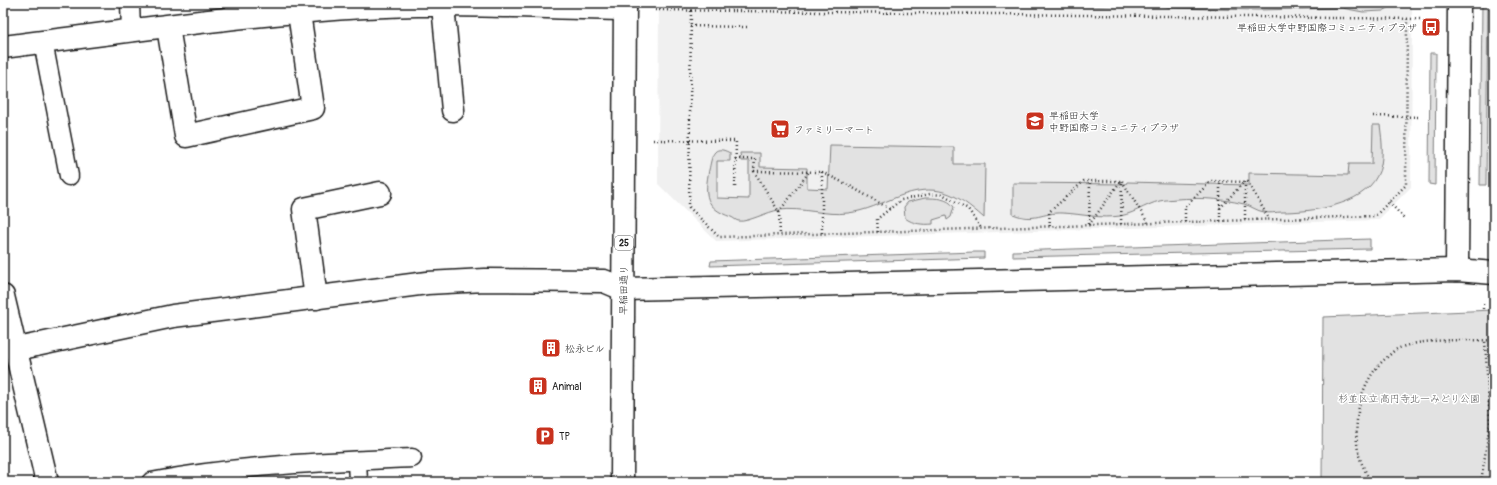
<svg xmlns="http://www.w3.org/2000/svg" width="1497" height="485" font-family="Pangolin,'Klee One',sans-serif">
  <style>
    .built { fill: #f0f0f0 }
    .green { fill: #e2e2e2; stroke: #7f7f7f }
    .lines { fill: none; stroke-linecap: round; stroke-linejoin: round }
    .service-casing { stroke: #1c1c1c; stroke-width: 21 }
    .minor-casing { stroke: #1c1c1c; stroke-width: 25 }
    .tertiary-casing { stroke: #1c1c1c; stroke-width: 25 }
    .primary-casing { stroke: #1c1c1c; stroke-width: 25 }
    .path { stroke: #1c1c1c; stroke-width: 2.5; stroke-dasharray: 1 3; stroke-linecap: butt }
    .service { stroke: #fff; stroke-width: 18 }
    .minor { stroke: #fff; stroke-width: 22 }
    .tertiary { stroke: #fff; stroke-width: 22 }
    .primary { stroke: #fff; stroke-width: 22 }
    .labels { text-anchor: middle; stroke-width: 3; stroke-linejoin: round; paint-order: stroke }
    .shield { fill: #fff; stroke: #606060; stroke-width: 1 }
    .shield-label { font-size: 9px; font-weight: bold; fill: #1c1c1c }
    .poi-label { font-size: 10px; fill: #1c1c1c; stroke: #fff; text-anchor: start }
    .street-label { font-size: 10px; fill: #1c1c1c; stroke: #fff }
    .park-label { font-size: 10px; fill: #575757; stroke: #fff }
  </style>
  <rect width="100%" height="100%" fill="#fff"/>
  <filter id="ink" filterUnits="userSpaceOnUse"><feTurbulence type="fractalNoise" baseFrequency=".025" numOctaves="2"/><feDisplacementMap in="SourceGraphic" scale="8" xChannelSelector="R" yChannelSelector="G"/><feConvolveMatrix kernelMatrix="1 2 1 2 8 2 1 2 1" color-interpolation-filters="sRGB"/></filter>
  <g filter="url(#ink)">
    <path class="built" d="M659 3H1412L1411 187 1378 220 716 241 658 184Z"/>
    <g class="green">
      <path d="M815 3H1392L1390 7 1383 11 1363 12 1342 8 1257 10 1173 8 1151 4 1098 6 905 3 864 5Z"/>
      <path d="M1482 3H1488L1486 185H1480Z"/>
      <path d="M1430 53H1436L1435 185 1429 184Z"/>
      <path d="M1373 125H1380C1382 140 1385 162 1377 176 1362 206 1311 212 1282 212 1276 212 1269 214 1264 212 1257 211 1251 206 1244 204 1220 198 1191 197 1166 200 1150 201 1137 213 1120 216 1100 219 1082 214 1063 213 1042 212 1035 223 1013 214V183L1126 184 1127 182 1249 185V173L1348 175 1349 164H1372Z"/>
      <path d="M830 145 954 147V164H985L984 218C955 192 936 182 897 197 881 203 866 211 848 213 825 216 803 207 779 210 769 211 746 223 739 221 736 221 734 218 731 217 705 208 704 195 709 170 712 158 712 143 730 153V161H717V198L749 199V161H741L740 153H760V167L807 168V188L828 189Z"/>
      <path d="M925 198C936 198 948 198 954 207L951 217 947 220 946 216 933 220V224C923 225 913 224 905 218L904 207 908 202Z"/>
      <path d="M1370 239V249L1013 257V251Z"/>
      <path d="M975 252H984V258L710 266 711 261Z"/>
      <path d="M1494 310V482H1322L1323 317Z"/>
    </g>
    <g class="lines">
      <g class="service-casing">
        <g id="service">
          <path d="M130 3 131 30"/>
          <path d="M43 42 69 176"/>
          <path d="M357 461 358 482"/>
          <path d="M151 482C237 465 325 462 412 458"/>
        </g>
      </g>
      <g class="minor-casing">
        <g id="minor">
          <path d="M443 6 453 110"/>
          <path d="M168 27 186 136 313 108 299 13"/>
          <path d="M3 47C140 30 281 8 418 5 487 4 556 8 625 9"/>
          <path d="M3 296 47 482"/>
          <path d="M316 298 304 209 380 193"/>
          <path d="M17 349 173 316 427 283 485 280 604 281 623 289"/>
        </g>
      </g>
      <g class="tertiary-casing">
        <g id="tertiary">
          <path d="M1457 270 1459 3"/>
          <path d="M623 289 1457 270 1494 273"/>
        </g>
      </g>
      <g class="primary-casing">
        <path id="primary" d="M622 482 625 3"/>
      </g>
      <g class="path">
        <path d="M655 10 1422 19"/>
        <path d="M691 11 689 207 719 237 1375 216 1406 185 1407 19"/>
        <path d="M690 26 749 27"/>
        <path d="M1373 116 1421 117"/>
        <path d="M653 140 736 141 735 189"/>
        <path d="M735 159H755L754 171 822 172 850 186 890 209"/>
        <path d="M754 171 779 212 809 172"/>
        <path d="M1122 181 1148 223"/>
        <path d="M1245 182V220"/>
        <path d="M1389 202 1404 218"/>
        <path d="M1220 208 1244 182"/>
        <path d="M779 212 780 235"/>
        <path d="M1220 221V182"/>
        <path d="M1185 222V207L1211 181 1248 182 1269 219"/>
        <path d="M1089 224 1090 181"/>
        <path d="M1121 224 1122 182"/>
        <path d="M1089 225 1120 182"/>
        <path d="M1050 226 1049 212 1084 181H1122"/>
        <path d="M878 232 877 219 901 200 930 194 944 195 968 209 981 228"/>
        <path d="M822 233V172"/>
        <path d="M1483 304V311"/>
        <path d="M1371 482C1366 473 1360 462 1358 451 1353 419 1360 381 1385 359 1389 356 1393 351 1397 349 1424 337 1465 341 1494 340"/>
        <path d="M1481 482 1490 423 1485 340"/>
      </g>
      <use href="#service" class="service"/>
      <use href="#minor" class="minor"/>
      <use href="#tertiary" class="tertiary"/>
      <use href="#primary" class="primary"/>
    </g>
  </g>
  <defs>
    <g id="bus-square" transform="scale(1)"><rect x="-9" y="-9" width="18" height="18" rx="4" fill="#c8321e" stroke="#fff"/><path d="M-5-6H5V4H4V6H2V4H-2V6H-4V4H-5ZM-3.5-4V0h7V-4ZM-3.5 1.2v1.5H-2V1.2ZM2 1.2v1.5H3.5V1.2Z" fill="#fff"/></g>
    <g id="university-square" transform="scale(1)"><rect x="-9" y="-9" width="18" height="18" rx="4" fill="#c8321e" stroke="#fff"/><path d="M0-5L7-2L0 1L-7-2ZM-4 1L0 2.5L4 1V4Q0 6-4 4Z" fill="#fff"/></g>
    <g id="supermarket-square" transform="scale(1)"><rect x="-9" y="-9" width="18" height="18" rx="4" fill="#c8321e" stroke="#fff"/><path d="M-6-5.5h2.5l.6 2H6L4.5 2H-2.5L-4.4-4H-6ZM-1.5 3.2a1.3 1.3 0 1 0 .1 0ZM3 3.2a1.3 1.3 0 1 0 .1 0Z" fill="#fff"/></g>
    <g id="building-square" transform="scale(1)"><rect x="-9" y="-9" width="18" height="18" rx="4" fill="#c8321e" stroke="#fff"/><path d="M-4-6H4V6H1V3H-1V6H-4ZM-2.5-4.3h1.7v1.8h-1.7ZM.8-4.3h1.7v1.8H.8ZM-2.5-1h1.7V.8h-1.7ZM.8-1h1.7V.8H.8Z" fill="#fff"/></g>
    <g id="parking-square" transform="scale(1)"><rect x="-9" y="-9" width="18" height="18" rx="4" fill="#c8321e" stroke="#fff"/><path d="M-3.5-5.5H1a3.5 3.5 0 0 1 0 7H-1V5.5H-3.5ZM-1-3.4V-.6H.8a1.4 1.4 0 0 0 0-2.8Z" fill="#fff"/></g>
  </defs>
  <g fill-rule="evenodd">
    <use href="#bus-square" x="1431" y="27"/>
    <use href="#university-square" x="1035" y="121"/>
    <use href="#supermarket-square" x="780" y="129"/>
    <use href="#building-square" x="551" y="348"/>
    <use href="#building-square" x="538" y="386"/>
    <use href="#parking-square" x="545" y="436"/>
  </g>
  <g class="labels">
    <rect class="shield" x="615" y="236" width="18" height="14" rx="3"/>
    <g class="shield-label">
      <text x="624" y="246">25</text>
    </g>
    <g class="poi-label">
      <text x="1417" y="31" text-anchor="end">早稲田大学中野国際コミュニティプラザ</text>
      <text x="1049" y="119">早稲田大学<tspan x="1049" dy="12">中野国際コミュニティプラザ</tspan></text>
      <text x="794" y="133">ファミリーマート</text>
      <text x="565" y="352">松永ビル</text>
      <text x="552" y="390">Animal</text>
      <text x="559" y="440">TP</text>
    </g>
    <g class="street-label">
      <text transform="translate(623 290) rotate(-89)" y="4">早稲田通り</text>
    </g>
    <g class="park-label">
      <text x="1409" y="402">杉並区立 高円寺北一みどり公園</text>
    </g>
  </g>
  <rect width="1497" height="485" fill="none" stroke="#fff" stroke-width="16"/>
  <rect x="8" y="8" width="1481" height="469" fill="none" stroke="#1c1c1c" stroke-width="1.5" filter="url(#ink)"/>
</svg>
